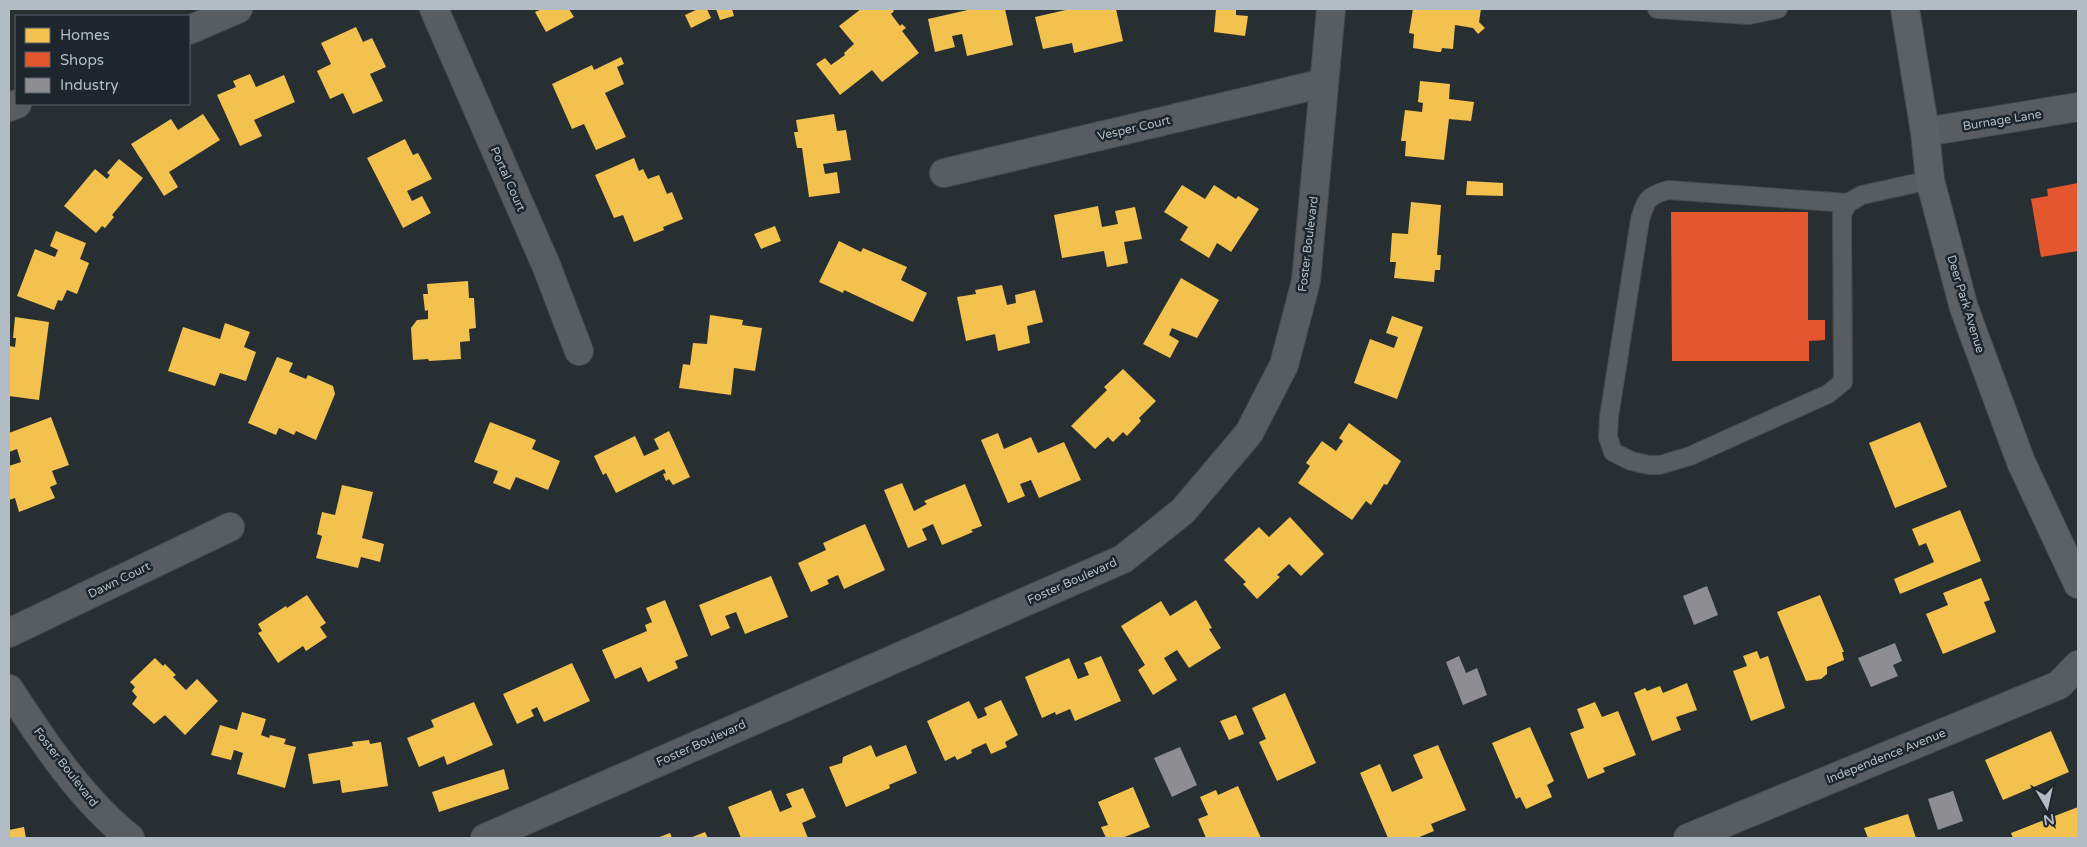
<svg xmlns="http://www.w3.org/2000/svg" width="2087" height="847" font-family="'Varela Round',sans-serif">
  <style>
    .homes { fill: #f2c14e }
    .shops { fill: #e4572e }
    .industry { fill: #8d8d92 }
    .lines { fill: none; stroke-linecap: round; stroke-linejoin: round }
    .lane-casing { stroke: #464b4e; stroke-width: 20 }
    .street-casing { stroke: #464b4e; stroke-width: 30 }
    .secondary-casing { stroke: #464b4e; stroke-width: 30 }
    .lane { stroke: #585d61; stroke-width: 18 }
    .street { stroke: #585d61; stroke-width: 28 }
    .secondary { stroke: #5c6166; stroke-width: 28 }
    .labels { text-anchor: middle; stroke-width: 5; stroke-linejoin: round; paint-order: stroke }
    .street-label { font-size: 12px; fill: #b2bcc4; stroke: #1c262c }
  </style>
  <rect width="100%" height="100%" fill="#282f33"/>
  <g class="homes">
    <path d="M542 9H569L574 17 546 32 535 12Z"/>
    <path d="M698 9H707L711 18 691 28 685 15Z"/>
    <path d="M716 9H732L734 16 720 20Z"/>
    <path d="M861 9H892L894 11 891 14 900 26 902 24 906 28 902 31 919 53 882 82 872 70 840 95 816 64 825 58 831 65 845 55 844 53 854 44 839 26Z"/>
    <path d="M972 9H1005L1013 45 967 56 962 34 952 36 955 47 935 52 928 19Z"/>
    <path d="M1070 9H1116L1123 41 1074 53 1072 43 1043 49 1035 17Z"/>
    <path d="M1216 9H1236V15L1248 16 1245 36 1214 32Z"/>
    <path d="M1413 9H1481L1479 22 1485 28 1478 34 1473 28 1455 25 1453 49 1442 48 1441 52H1438L1413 48 1414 34 1409 33Z"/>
    <path d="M356 27 363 42 372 38 386 67 370 74 383 101 353 114 343 93 330 99 317 71 331 64 321 43Z"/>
    <path d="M621 57 624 64 617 67 624 84 605 93 626 137 596 150 584 124 572 129 552 84 592 65 594 70Z"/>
    <path d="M250 74 256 87 284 75 295 102 254 120 262 136 240 146 217 95 236 87 233 81Z"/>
    <path d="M1420 81 1450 84 1449 99 1474 102 1471 121 1449 119 1444 160 1405 156 1406 141H1401L1405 110 1422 112 1423 103 1418 102Z"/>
    <path d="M203 114 220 140 169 172 178 187 164 196 131 144 171 119 178 130Z"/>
    <path d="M834 114 837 131 846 130 851 160 823 164 825 174 837 172 840 193 809 197 802 148H797L794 132H798L796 120Z"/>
    <path d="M405 139 413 155 418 153 432 179 407 191 412 201 422 196 431 213 403 228 367 158Z"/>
    <path d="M634 158 639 171 643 169 648 179 659 175 667 194 672 192 683 219 663 227 664 230 634 242 623 215 614 218 595 175Z"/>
    <path d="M119 159 143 178 112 215 114 217 105 228 102 226 96 233 64 206 95 169 107 179 110 175 107 173Z"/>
    <path d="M1467 181 1503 183V196L1466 195Z"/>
    <path d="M1182 185 1205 199 1214 185 1236 199 1238 196 1259 209 1231 252 1217 243 1209 258 1180 240 1188 227 1164 212Z"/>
    <path d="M1411 202 1441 205 1437 255H1441L1440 270H1435L1434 282 1394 278 1396 262H1390L1392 233 1408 234Z"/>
    <path d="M1098 206 1102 227 1118 224 1115 211 1135 207 1142 239 1124 242 1128 263 1107 267 1104 251 1062 258 1054 215Z"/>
    <path d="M775 226 781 241 761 249 754 234Z"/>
    <path d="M56 231 86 243 80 259 89 263 77 294 67 290 62 301 58 300 54 310 17 296 35 249 55 257 58 250 50 246Z"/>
    <path d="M839 241 861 252 863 248 907 267 901 280 927 293 913 322 844 290 843 293 819 282Z"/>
    <path d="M1181 278 1219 300 1197 338 1172 328 1169 335 1179 341 1170 358 1143 344Z"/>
    <path d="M468 281 469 298H474L476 328 469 329 470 341 460 342 461 359 429 361 428 359 413 360 411 328 417 320 428 319V310L425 311 423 294H428L427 284Z"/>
    <path d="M1002 285 1007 305 1016 303 1015 295 1035 290 1043 322 1027 326 1030 343 998 351 995 334 966 341 957 297 976 294 975 290Z"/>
    <path d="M710 315 743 320 742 325 762 328 755 371 734 368 731 395 679 388 683 364 690 365 693 343 707 344Z"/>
    <path d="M1392 316 1423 327 1397 399 1354 383 1370 339 1394 348 1398 337 1386 333Z"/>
    <path d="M15 317 49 322 39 400 9 396V346L15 347 16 338H13Z"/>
    <path d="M225 323 250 332 244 347 256 352 246 381 220 373 215 386 168 371 183 327 220 339Z"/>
    <path d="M277 357 293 363 289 372 306 379 308 375 333 386 335 394 316 440 296 431 294 435 279 428 276 435 248 423Z"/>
    <path d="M1123 369 1156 401 1139 418 1141 421 1127 436 1123 432 1113 442 1108 437 1095 449 1071 426 1107 390 1104 387Z"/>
    <path d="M51 417 69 465 52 471 57 484 50 487 55 498 19 512 15 498 9 500V466L21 462 17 449 9 452V433Z"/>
    <path d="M490 422 536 440 532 449 560 461 548 490 516 477 510 490 493 483 498 471 474 462Z"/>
    <path d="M1920 422 1947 487 1895 508 1869 443Z"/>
    <path d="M1349 423 1401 461 1387 485 1384 484 1371 505 1366 501 1352 520 1298 483 1310 466 1306 463 1322 441 1336 451 1343 441 1339 438Z"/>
    <path d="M669 431 690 477 673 485 669 479 666 481 663 474 666 473 664 469 616 493 606 473 603 475 594 456 635 436 644 456 659 449 654 439Z"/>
    <path d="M998 433 1004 449 1031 437 1038 453 1064 442 1081 480 1039 498 1031 480 1020 484 1025 496 1008 503 981 440Z"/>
    <path d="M902 483 914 511 927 504 924 501 965 484 982 526 971 530 973 532 942 545 933 524 922 529 927 540 908 548 884 490Z"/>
    <path d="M342 485 373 492 362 538 384 544 380 562 361 557 358 568 316 558 322 536 317 534 322 512 335 515Z"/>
    <path d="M1960 510 1981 561 1900 594 1894 579 1934 562 1926 543 1919 546 1912 529Z"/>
    <path d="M1290 517 1324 554 1301 576 1289 564 1277 575 1280 577 1257 599 1243 584 1246 582 1224 560 1259 527 1269 537Z"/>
    <path d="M865 524 885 570 844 589 838 575 827 580 829 584 811 592 798 563 826 550 823 543Z"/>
    <path d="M771 576 788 617 745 634 736 612 725 616 730 628 711 636 699 605Z"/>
    <path d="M1981 578 1990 600 1984 602 1996 632 1943 654 1926 614 1948 605 1943 593Z"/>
    <path d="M307 595 326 623 320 627 327 637 306 651 303 646 278 663 258 633 262 631 258 624 286 606 287 608Z"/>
    <path d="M1820 595 1844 652H1842L1844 660 1827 667V674L1821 679 1806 681 1777 612Z"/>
    <path d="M665 600 688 656 675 661 678 668 648 682 641 667 615 679 602 650 647 631 645 625 652 622 646 608Z"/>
    <path d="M1196 600 1212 628 1209 629 1221 648 1189 668 1177 650 1164 658 1177 680 1153 695 1138 670 1145 665 1121 626 1161 601 1170 616Z"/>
    <path d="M1757 651 1760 659 1768 656 1785 708 1751 721 1733 671 1747 666 1743 656Z"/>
    <path d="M1101 656 1121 701 1075 721 1070 709 1056 715 1055 712 1042 718 1025 677 1069 658 1078 679 1089 675 1084 663Z"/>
    <path d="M155 658 163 666 165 664 176 675 173 677 186 690 197 679 218 701 185 735 165 715 154 724 132 704 137 697 132 691 135 687 130 682Z"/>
    <path d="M572 663 590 701 544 722 537 707 531 710 534 716 517 724 503 694Z"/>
    <path d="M1687 683 1697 710 1676 717 1681 730 1652 741 1634 693 1645 688 1647 691 1660 686 1663 693Z"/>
    <path d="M1285 693 1316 763 1277 781 1259 742 1266 739 1252 708Z"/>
    <path d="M1001 700 1018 735 1005 742 1007 747 991 754 986 743 971 750 972 753 957 760 955 756 945 761 927 721 969 701 978 719 987 715 984 708Z"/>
    <path d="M474 702 493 745 447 765 444 756 419 767 407 738 434 727 431 720Z"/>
    <path d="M1595 702 1602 717 1618 711 1636 755 1603 768 1605 772 1588 779 1570 733 1584 728 1577 709Z"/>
    <path d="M242 712 266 719 261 735 269 738 270 735 286 739 284 744 296 747 285 788 237 774 243 753 234 750 231 760 211 755 220 725 237 730Z"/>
    <path d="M1236 715 1244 734 1229 740 1220 721Z"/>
    <path d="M1530 727 1554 781 1547 785 1552 797 1526 809 1520 797 1516 799 1492 743Z"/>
    <path d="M2051 731 2069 772 2003 800 1985 760Z"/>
    <path d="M369 740 370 744 381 742 388 786 342 793 340 780 313 784 308 754 353 746 352 742Z"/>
    <path d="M871 745 876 757 906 745 917 773 889 785 890 788 846 807 829 767 842 763 843 757Z"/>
    <path d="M1438 745 1466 810 1431 824 1434 831 1417 838H1388L1360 773 1380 764 1392 792 1423 778 1413 755Z"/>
    <path d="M504 769 509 789 439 812 432 792Z"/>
    <path d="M1238 786 1261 838H1206L1198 819 1208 815 1200 797 1216 790 1218 795Z"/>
    <path d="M1133 787 1150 827 1122 838H1106L1101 827 1108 825 1098 802Z"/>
    <path d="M803 788 816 817 802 823 808 838H741L728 807 771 790 780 812 792 807 786 794Z"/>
    <path d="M2078 807V838H2013L2011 833Z"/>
    <path d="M1908 814 1916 838H1868L1864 828Z"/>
    <path d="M24 827 26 838H9V830Z"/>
    <path d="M705 832 708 838H690Z"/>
    <path d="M670 833 672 838H657Z"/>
  </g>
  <g class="shops">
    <path d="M2078 183V251L2041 257 2031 199 2048 196 2047 189Z"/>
    <path d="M1671 212H1808V320H1825V340L1809 341V361H1672Z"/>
  </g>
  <g class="industry">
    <path d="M1707 586 1718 615 1694 625 1683 596Z"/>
    <path d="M1895 643 1902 661 1893 665 1898 676 1871 687 1858 658Z"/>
    <path d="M1459 656 1466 673 1477 668 1487 695 1463 705 1446 662Z"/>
    <path d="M1180 747 1197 785 1172 797 1154 758Z"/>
    <path d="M1953 791 1963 821 1938 830 1928 799Z"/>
  </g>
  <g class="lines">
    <g class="lane-casing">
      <g id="lane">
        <path d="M1657 9 1749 15 1778 9"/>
        <path d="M1848 203 1668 190C1647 196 1646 200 1640 220L1609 417 1608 437 1613 452 1631 461 1649 465H1660L1690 456 1828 394 1843 382 1842 214 1848 203 1862 195 1930 180"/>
      </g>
    </g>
    <g class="street-casing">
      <g id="street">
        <path d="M434 9 546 265 579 351"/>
        <path d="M189 30 238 9"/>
        <path d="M9 107 17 104"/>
        <path d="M1925 132 2078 107"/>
        <path d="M944 173 1324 83"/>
        <path d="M9 633 230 527"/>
        <path d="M9 689C42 740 82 800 130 838"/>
        <path d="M485 838 1123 559 1183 511 1249 433 1284 365 1306 281 1331 9"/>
        <path d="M1688 838 2059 685 2078 665"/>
      </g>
    </g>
    <g class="secondary-casing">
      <path id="secondary" d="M1905 9 1925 132 1930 180 1964 308 2021 462 2078 584"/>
    </g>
    <use href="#lane" class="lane"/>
    <use href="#street" class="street"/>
    <use href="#secondary" class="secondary"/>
  </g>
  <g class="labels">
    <g class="street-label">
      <text transform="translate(2002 120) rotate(-9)" y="4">Burnage Lane</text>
      <text transform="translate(1134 128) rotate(-13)" y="4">Vesper Court</text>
      <text transform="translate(508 179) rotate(66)" y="4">Portal Court</text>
      <text transform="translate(1308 244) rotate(-83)" y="4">Foster Boulevard</text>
      <text transform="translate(1966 304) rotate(73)" y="4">Deer Park Avenue</text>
      <text transform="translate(119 580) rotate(-26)" y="4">Dawn Court</text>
      <text transform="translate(1072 581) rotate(-24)" y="4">Foster Boulevard</text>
      <text transform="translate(701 743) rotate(-24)" y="4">Foster Boulevard</text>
      <text transform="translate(1886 756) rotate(-22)" y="4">Independence Avenue</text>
      <text transform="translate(66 767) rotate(52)" y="4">Foster Boulevard</text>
    </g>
  </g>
  <rect width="2087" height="847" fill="none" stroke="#b2bcc4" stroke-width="20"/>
  <rect x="15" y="15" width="175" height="90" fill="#1c262c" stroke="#586269"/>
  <rect x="25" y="28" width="25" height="15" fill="#f2c14e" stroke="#586269"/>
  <text x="60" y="40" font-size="15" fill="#b2bcc4">Homes</text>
  <rect x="25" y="52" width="25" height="15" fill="#e4572e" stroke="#586269"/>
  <text x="60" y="65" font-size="15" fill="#b2bcc4">Shops</text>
  <rect x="25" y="78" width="25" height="15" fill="#8d8d92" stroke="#586269"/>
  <text x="60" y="90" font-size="15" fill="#b2bcc4">Industry</text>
  <g transform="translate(2047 807) rotate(171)" stroke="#1c262c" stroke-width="4" paint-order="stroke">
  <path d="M0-4L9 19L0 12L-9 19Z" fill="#b2bcc4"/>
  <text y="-8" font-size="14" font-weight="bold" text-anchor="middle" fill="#b2bcc4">N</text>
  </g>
</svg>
